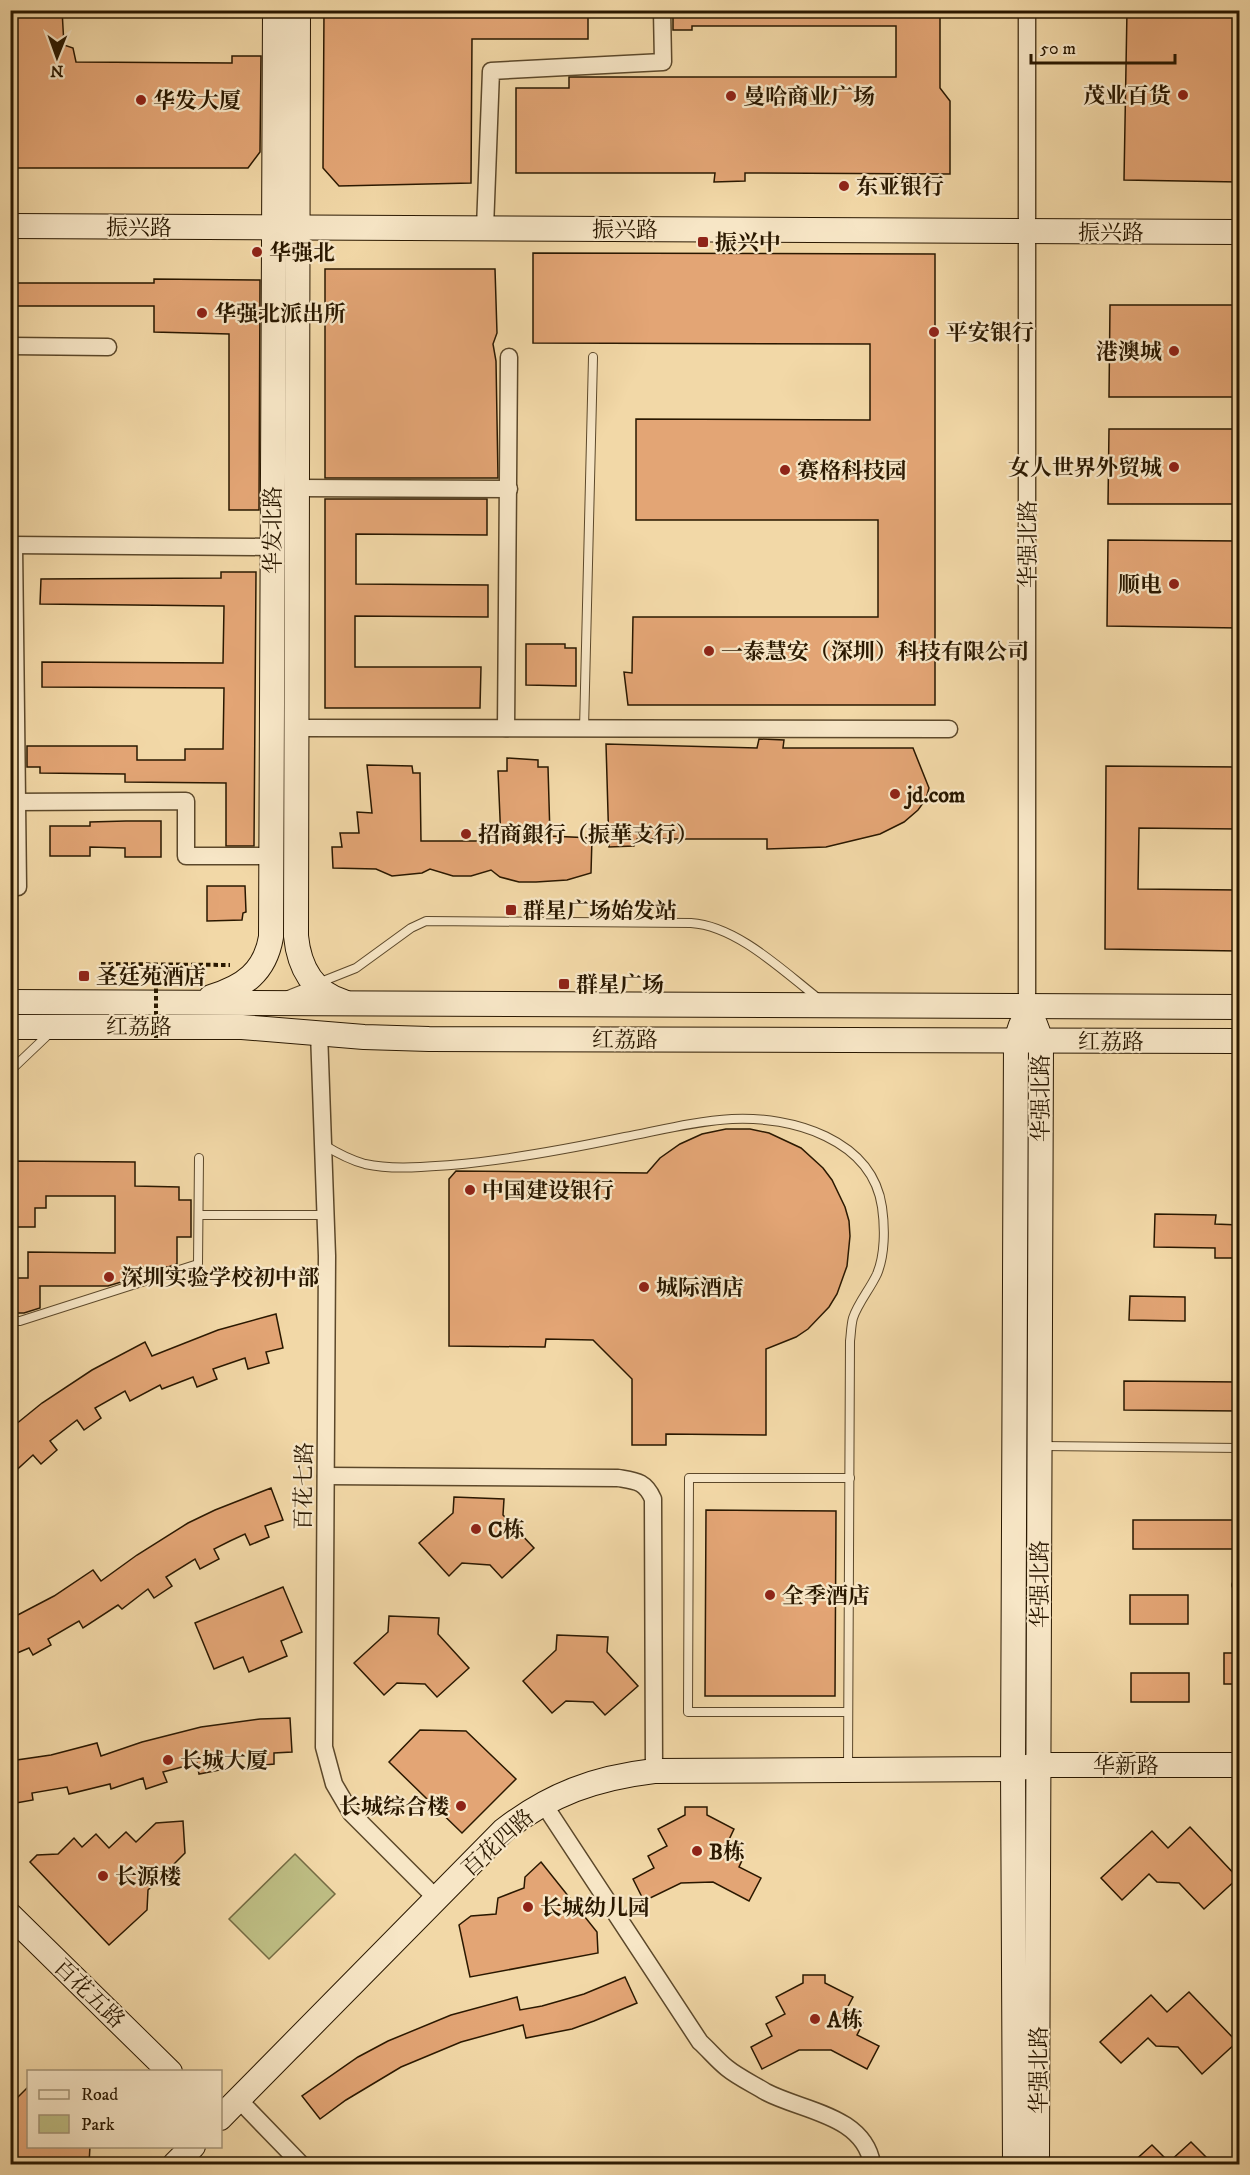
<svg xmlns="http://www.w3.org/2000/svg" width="1250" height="2175" font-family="'IM FELL DW Pica','Noto Serif SC',serif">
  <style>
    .green { fill: #bebe84; stroke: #746b42; stroke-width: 1.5 }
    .building { fill: #e3a575; stroke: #2a1800; stroke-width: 1.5 }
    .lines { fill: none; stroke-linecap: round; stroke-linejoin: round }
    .lane-casing { stroke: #5c482a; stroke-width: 10 }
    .street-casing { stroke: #5c482a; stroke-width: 19 }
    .secondary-casing { stroke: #2a1800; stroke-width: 26 }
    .path { stroke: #2a1800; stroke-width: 4; stroke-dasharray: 4.5 3; stroke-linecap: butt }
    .lane { stroke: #f7e6c6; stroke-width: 8 }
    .street { stroke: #f7e6c6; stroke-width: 16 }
    .secondary { stroke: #f7e6c6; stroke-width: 24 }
    .path-bridge { stroke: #2a1800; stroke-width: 4; stroke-dasharray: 4.5 3; stroke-linecap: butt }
    .poi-dot { fill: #8f2418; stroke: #f7e6c6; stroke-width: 2 }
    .labels { text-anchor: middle; stroke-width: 4.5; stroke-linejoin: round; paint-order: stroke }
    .poi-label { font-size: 22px; font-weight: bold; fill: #2a1800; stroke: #f7e6c6; text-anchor: start }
    .street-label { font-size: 22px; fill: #2a1800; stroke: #f7e6c6 }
  </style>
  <rect width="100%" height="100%" fill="#f2d8a7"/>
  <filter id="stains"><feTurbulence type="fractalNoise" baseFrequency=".00333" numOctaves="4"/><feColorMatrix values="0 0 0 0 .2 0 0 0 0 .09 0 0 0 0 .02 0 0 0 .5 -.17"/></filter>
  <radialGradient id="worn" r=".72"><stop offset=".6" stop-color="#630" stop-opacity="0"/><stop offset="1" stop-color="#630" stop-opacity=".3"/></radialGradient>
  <path class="green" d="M295 1854 335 1894 269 1959 229 1919Z"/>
  <g class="building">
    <path d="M10 10H62L64 45 73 48 76 62 232 63V56H261L260 152 248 168H10Z"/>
    <path d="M324 10H588V39H472L471 183 339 186 323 168Z"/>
    <path d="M673 10H940V88L950 101V174L745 173V181L714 182 715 173H516V88H569V77H896V26H692V30H673Z"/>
    <path d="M1127 10H1239V182L1124 180Z"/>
    <path d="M533 253 935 254V705H628L624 672 632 673 633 617H878V520H636V419L870 420V344L533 343Z"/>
    <path d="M325 269H495L497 333 493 344 496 361 498 478H325Z"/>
    <path d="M154 279 260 280 259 510H229V334L154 332V306H10V283H154Z"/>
    <path d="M1110 305H1239V397H1109Z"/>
    <path d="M1109 429H1239V504H1108Z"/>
    <path d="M325 499H487V535L356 534V584L488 585V617L355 616V667H481L480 708H325Z"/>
    <path d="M1108 540 1239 541V628L1107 626Z"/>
    <path d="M221 572H256L254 846H226V783L125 782V774L40 773V767H27V746H137V760H185V749H223L224 688 42 687V662L223 663 224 606 40 604 41 579 221 578Z"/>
    <path d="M526 644H565V648H576V686L526 685Z"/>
    <path d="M759 739 784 740 783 748H913L929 788 926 799 918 810 904 822 880 834 826 847 767 849V839H637L634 846 609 847 606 744 757 748Z"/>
    <path d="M507 758 538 760V767H548L550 836 592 838 591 873 567 880 536 882H519L500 877 491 870 471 876H453L430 869 422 873 392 876 376 869 333 868 332 847H342L340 833H359L357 812 372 813 367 765 412 766 413 773H420L421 841H501L498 771H507Z"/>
    <path d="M1106 766 1239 767V829L1139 828 1138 889 1239 890V951L1105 949Z"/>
    <path d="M126 821H161V857H125V848L90 847V856H50V826H90V822Z"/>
    <path d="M207 886H245L246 912 243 913 242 920 207 921Z"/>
    <path d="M726 1129H750L769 1133 801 1148 823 1168 832 1180 845 1207 849 1221 850 1236 847 1266 837 1294 829 1307 808 1329 796 1337 766 1349V1435L666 1434V1445H632V1379L593 1340 546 1339 545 1347 449 1346V1179L456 1171 647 1173 660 1158 680 1144 702 1134Z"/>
    <path d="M10 1161 135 1162V1186L179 1187V1200H191V1237H177V1264L168 1267H128V1280L108 1286H40V1308L24 1313H10V1278H28V1252L115 1253V1196H46V1208H35V1227H10Z"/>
    <path d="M1155 1214 1216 1215 1215 1224 1239 1225V1258H1215V1248L1154 1247Z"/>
    <path d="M1130 1296 1185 1297V1321L1129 1320Z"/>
    <path d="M276 1314 283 1348 266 1352 269 1363 248 1369 245 1358 213 1369 217 1379 197 1387 193 1377 162 1389 160 1385 130 1401 125 1391 95 1408 101 1418 84 1430 77 1420 50 1441 57 1450 41 1464 33 1455 10 1476V1429L42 1403 92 1370 145 1342 152 1356 218 1330Z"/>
    <path d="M1124 1381 1239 1382V1411L1124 1410Z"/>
    <path d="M271 1488 283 1520 265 1526 269 1537 250 1545 245 1534 230 1541 214 1549 219 1559 200 1569 195 1559 166 1577 172 1586 154 1598 148 1589 122 1609 118 1605 83 1628 79 1621 48 1639 51 1645 33 1655 29 1648 10 1656V1619L54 1596 93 1570 101 1581 137 1555 188 1523 215 1510Z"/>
    <path d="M454 1497 504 1499 503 1515 534 1548 502 1578 490 1565 462 1563 449 1576 419 1543 453 1513Z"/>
    <path d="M706 1510 836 1511 835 1696H705Z"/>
    <rect x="1133" y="1520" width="106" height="29"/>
    <path d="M283 1587 302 1632 281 1641 287 1656 249 1672 243 1657 214 1669 195 1623Z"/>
    <rect x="1130" y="1595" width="58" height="29"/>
    <path d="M389 1616 439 1618 438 1634 469 1668 437 1697 425 1684 397 1683 384 1695 354 1663 388 1632Z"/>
    <path d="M557 1635 608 1637 607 1652 638 1686 605 1715 593 1702 566 1701 552 1713 523 1681 556 1650Z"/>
    <rect x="1224" y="1653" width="15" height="31"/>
    <rect x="1131" y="1673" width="58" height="29"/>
    <path d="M290 1718 292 1752 274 1753V1764L253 1766 252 1755 235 1756 218 1759 220 1770 199 1774 197 1763 163 1772 167 1782 146 1789 143 1778 111 1789 110 1784 69 1794 67 1787 32 1793 33 1800 10 1804V1761L51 1755 97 1743 101 1756 142 1742 201 1727 260 1719Z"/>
    <path d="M420 1730 466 1731 516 1779 462 1833 389 1762Z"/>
    <path d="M685 1807H707V1815L734 1829 726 1846 744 1856 739 1867 761 1878 749 1901 713 1882 681 1883 644 1901 633 1879 654 1868 648 1856 667 1846 658 1829 685 1815Z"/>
    <path d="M183 1821 185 1853 148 1890 147 1910 109 1945 30 1862 37 1855 58 1854 74 1838 82 1847 96 1834 109 1848 126 1832 136 1842 156 1823Z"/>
    <path d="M1190 1827 1238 1878 1204 1909 1179 1883 1157 1882 1149 1874 1122 1900 1101 1878 1152 1831 1168 1848Z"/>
    <path d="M541 1862 597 1932 598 1953 470 1977 459 1925 471 1916 496 1914 498 1898 524 1888 525 1877Z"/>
    <path d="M803 1975H825V1983L853 1997 844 2014 863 2023 857 2035 879 2046 867 2069 831 2050H799L762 2069 751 2047 772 2036 766 2024 785 2014 776 1997 803 1983Z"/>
    <path d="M625 1977 637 2003 594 2021 572 2029 526 2038 523 2025 461 2042 401 2067 346 2100 320 2119 302 2096 358 2057 388 2041 451 2015 517 1997 520 2010 542 2006 584 1994Z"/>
    <path d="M1189 1992 1237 2042 1202 2074 1178 2047 1156 2046 1148 2038 1121 2063 1100 2042 1151 1995 1167 2012Z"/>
    <path d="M28 2087V2146H90L89 2164H26L10 2150V2105Z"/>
    <path d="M1191 2142 1213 2164H1131L1152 2145 1169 2162Z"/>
  </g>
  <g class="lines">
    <g class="lane-casing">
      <g id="lane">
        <path d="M584 729 593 357"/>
        <path d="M288 995 356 968 411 928 426 921 691 923C737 926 783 971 819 999"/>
        <path d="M10 1071 51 1032"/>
        <path d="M324 1145C337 1153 350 1160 365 1164 392 1170 423 1167 451 1165 509 1160 568 1149 625 1137 661 1130 696 1121 732 1119 792 1116 872 1139 882 1207 885 1228 885 1255 877 1274 870 1289 858 1303 853 1318 851 1325 851 1334 850 1341L848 1769"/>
        <path d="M199 1215H326"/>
        <path d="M10 1321H20L198 1264 199 1158"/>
        <path d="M1042 1446 1240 1448"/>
        <path d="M1236 1585 1240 1584"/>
        <path d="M848 1712H688L689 1478H850"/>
      </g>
    </g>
    <g class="street-casing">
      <g id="street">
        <path d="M485 228 491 71 663 62 662 10"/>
        <path d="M10 346 108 347"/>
        <path d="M297 488 509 489"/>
        <path d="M10 545 272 547"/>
        <path d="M14 545 18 887"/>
        <path d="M297 728 949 729"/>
        <path d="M506 728 509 357"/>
        <path d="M10 802 186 801V856H271"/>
        <path d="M1027 1005V10"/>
        <path d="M319 1032 327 1256 324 1747 334 1784 351 1813 436 1898"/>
        <path d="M326 1476 618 1478C636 1481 645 1481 653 1499L654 1771"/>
        <path d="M543 1803 700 2042C709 2050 717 2060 727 2068 738 2077 753 2084 766 2092 802 2111 864 2115 872 2164"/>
        <path d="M239 2100 301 2164"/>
      </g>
    </g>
    <g class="secondary-casing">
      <g id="secondary">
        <path d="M298 10 296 936C299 967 313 993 344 1002"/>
        <path d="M10 226 1240 232"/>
        <path d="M211 997C244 987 265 972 271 937L275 10"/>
        <path d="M10 1002 1240 1007"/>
        <path d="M1035 1024 1041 1040 1037 2164"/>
        <path d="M10 1027H242L364 1037 429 1039 1240 1041"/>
        <path d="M10 1915 170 2072"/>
        <path d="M220 2118 504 1830C551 1794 595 1778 654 1771L1013 1769 1039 1765H1240"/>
        <path d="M175 2164 193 2146"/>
        <path d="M1015 2164 1013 1769 1016 1040 1021 1025"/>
      </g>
    </g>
    <path class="path" d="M101 964 230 965"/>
    <use href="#lane" class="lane"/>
    <use href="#street" class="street"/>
    <use href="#secondary" class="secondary"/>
    <path class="path-bridge" d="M156 1038V964"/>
  </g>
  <g class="poi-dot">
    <circle cx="1183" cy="95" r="6"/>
    <circle cx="731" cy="96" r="6"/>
    <circle cx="141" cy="100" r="6"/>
    <circle cx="844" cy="186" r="6"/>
    <rect x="697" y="236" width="12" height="12" rx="3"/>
    <circle cx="257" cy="252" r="6"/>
    <circle cx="202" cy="313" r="6"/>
    <circle cx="934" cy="332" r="6"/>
    <circle cx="1174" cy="351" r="6"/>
    <circle cx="1174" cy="467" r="6"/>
    <circle cx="785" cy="470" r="6"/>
    <circle cx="1174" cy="584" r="6"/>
    <circle cx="709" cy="651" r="6"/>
    <circle cx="895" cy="794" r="6"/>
    <circle cx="466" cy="834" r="6"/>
    <rect x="505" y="904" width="12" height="12" rx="3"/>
    <rect x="78" y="970" width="12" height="12" rx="3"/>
    <rect x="558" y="978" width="12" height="12" rx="3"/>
    <circle cx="470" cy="1190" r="6"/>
    <circle cx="109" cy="1277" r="6"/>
    <circle cx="644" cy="1287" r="6"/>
    <circle cx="476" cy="1529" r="6"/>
    <circle cx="770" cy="1595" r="6"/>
    <circle cx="168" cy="1760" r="6"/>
    <circle cx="461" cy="1806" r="6"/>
    <circle cx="697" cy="1851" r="6"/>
    <circle cx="103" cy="1876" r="6"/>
    <circle cx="528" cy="1907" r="6"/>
    <circle cx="815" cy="2019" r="6"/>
  </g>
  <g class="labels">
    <g class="poi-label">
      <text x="1171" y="103" text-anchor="end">茂业百货</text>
      <text x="743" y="104">曼哈商业广场</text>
      <text x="153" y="108">华发大厦</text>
      <text x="856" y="194">东亚银行</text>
      <text x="715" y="250">振兴中</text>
      <text x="269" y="260">华强北</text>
      <text x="214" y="321">华强北派出所</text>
      <text x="946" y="340">平安银行</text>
      <text x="1162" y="359" text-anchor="end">港澳城</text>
      <text x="1162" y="475" text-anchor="end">女人世界外贸城</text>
      <text x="797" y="478">赛格科技园</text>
      <text x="1162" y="592" text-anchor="end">顺电</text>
      <text x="721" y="659">一泰慧安（深圳）科技有限公司</text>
      <text x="907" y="802">jd.com</text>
      <text x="478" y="842">招商銀行（振華支行）</text>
      <text x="523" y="918">群星广场始发站</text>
      <text x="96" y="984">圣廷苑酒店</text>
      <text x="576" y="992">群星广场</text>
      <text x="482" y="1198">中国建设银行</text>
      <text x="121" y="1285">深圳实验学校初中部</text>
      <text x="656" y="1295">城际酒店</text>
      <text x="488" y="1537">C栋</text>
      <text x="782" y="1603">全季酒店</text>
      <text x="180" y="1768">长城大厦</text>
      <text x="449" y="1814" text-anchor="end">长城综合楼</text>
      <text x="709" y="1859">B栋</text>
      <text x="115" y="1884">长源楼</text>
      <text x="540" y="1915">长城幼儿园</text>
      <text x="827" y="2027">A栋</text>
    </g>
    <g class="street-label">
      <text x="139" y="235">振兴路</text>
      <text x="625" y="237">振兴路</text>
      <text x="1111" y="240">振兴路</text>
      <text transform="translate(272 530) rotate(-90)" y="8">华发北路</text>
      <text transform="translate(1027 544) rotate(-90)" y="8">华强北路</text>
      <text x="139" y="1034">红荔路</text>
      <text x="625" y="1047">红荔路</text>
      <text x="1111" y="1049">红荔路</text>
      <text transform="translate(1040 1098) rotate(-90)" y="8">华强北路</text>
      <text transform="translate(303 1486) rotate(-89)" y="8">百花七路</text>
      <text transform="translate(1039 1584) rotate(-90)" y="8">华强北路</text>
      <text x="1126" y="1773">华新路</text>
      <text transform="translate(497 1842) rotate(-42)" y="8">百花四路</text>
      <text transform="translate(90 1993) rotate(44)" y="8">百花五路</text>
      <text transform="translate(1038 2070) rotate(-90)" y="8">华强北路</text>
    </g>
  </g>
  <rect width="1250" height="2175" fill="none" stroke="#f2d8a7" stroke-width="36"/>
  <rect x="12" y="12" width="1226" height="2151" fill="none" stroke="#2a1800" stroke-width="3"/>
  <rect x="18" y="18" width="1214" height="2139" fill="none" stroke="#2a1800" stroke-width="1.5"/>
  <rect x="27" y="2070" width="195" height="78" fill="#f7e6c6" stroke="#a59477" stroke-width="1.5"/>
  <rect x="39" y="2090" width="30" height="9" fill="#f7e6c6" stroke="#a59477" stroke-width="1.5"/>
  <text x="81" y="2100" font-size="18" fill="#2a1800">Road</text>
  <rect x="39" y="2115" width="30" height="18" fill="#bebe84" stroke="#a59477" stroke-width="1.5"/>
  <text x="81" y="2130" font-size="18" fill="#2a1800">Park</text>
  <g transform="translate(57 57) rotate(181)" stroke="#f7e6c6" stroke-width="4.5" paint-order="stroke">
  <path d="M0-4.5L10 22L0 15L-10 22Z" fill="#2a1800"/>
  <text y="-9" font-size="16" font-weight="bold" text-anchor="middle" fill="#2a1800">N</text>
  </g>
  <path d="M1031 54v9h144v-9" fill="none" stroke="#2a1800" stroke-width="3"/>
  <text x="1040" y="54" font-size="18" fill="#2a1800" stroke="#f7e6c6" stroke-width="4.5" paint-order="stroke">50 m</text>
  <rect width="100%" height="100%" filter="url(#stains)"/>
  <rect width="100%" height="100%" fill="url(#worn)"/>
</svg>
